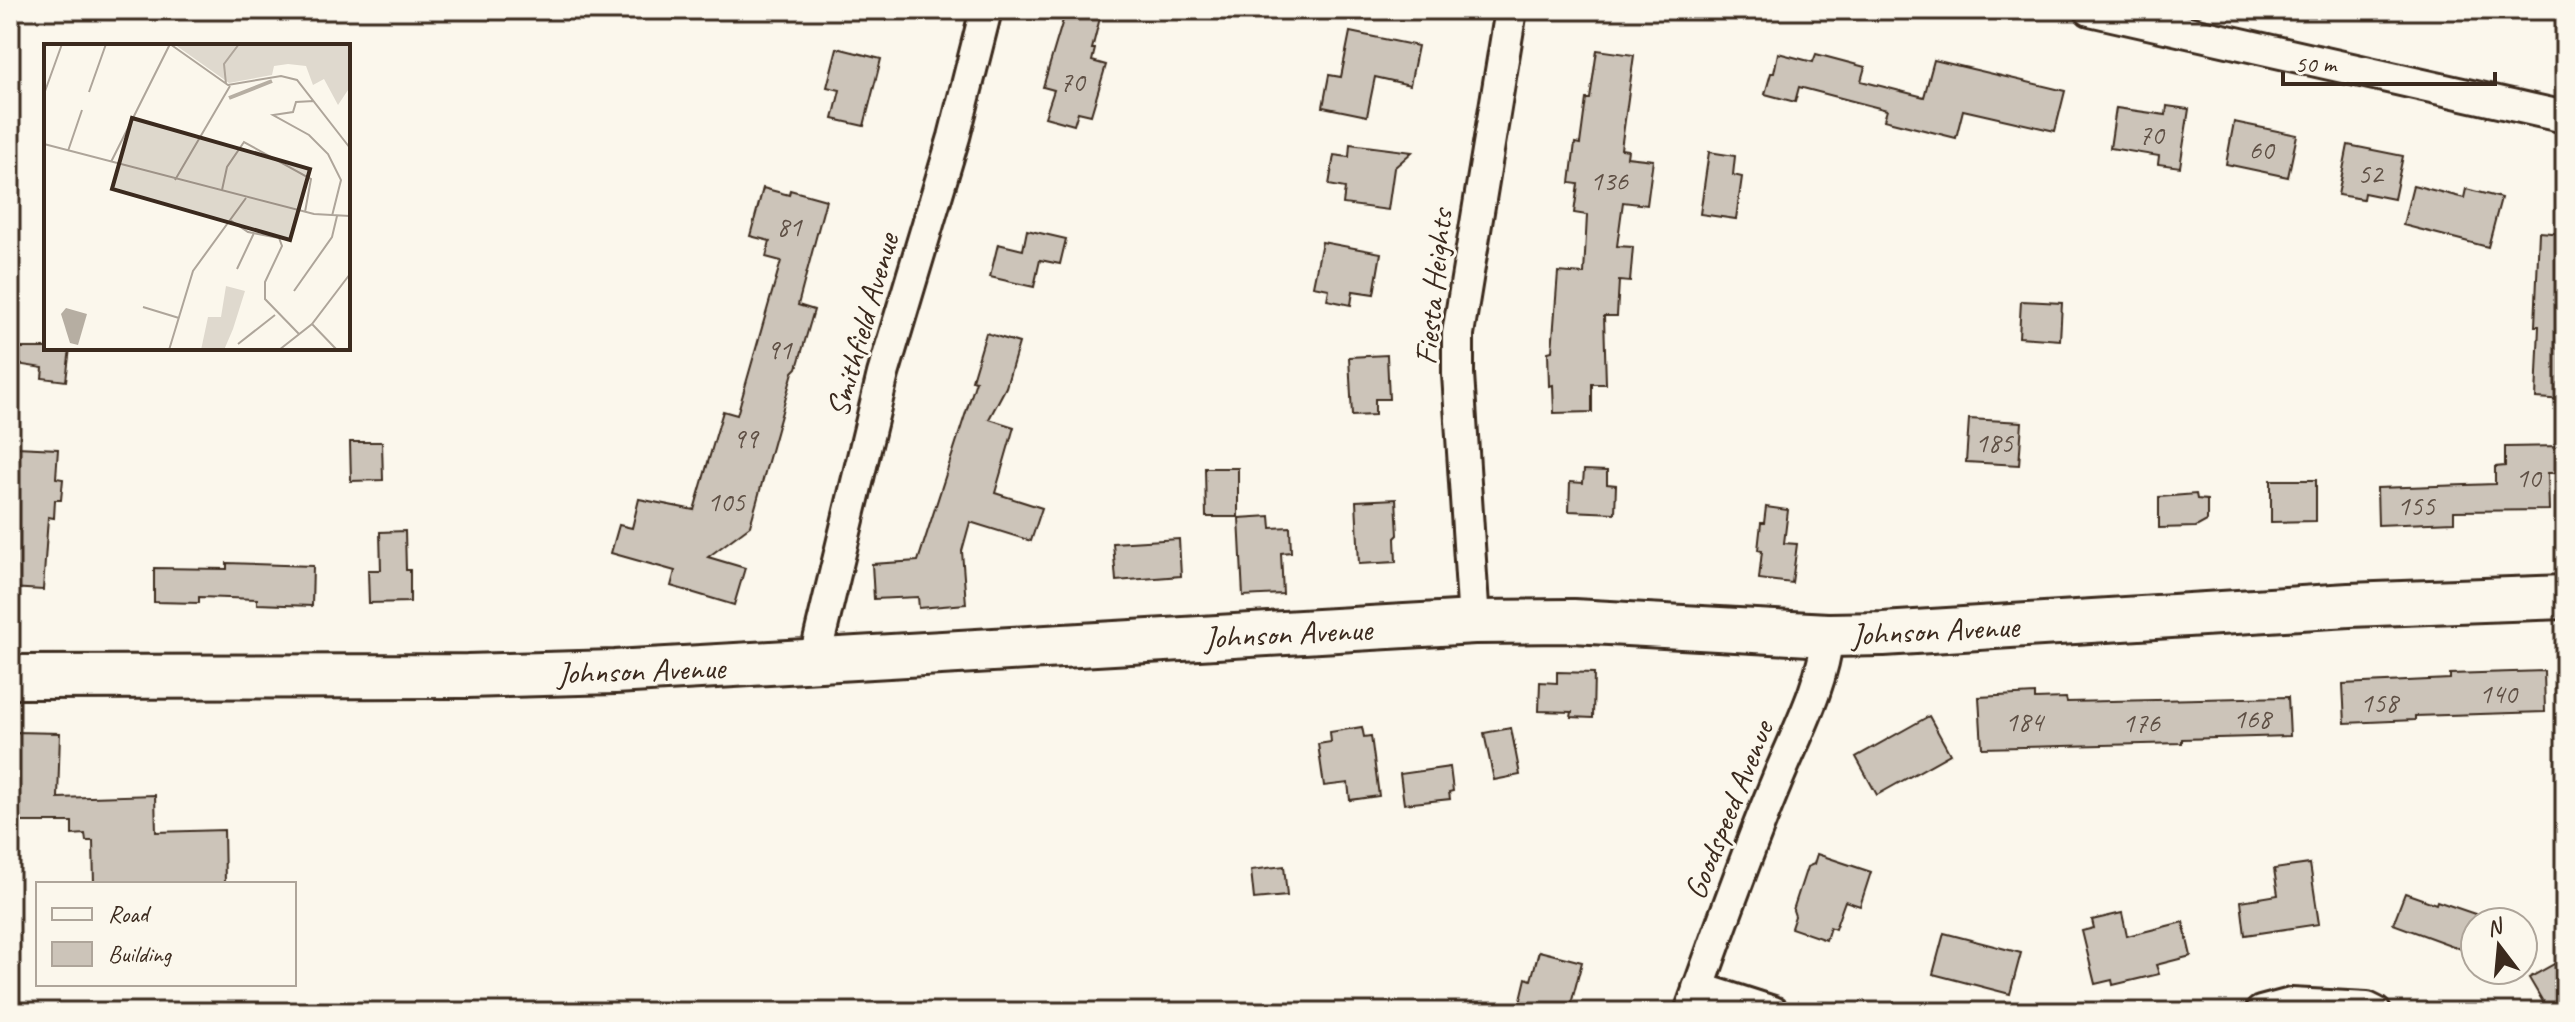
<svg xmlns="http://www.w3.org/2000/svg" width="2575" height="1022" font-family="Caveat,sans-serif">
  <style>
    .building { fill: #ccc4b9; stroke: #3b2a1e; stroke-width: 2 }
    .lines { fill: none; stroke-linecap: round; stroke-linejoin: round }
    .street-casing { stroke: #3b2a1e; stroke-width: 36 }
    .secondary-casing { stroke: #3b2a1e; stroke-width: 48 }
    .street { stroke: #fbf7ec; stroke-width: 30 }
    .secondary { stroke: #fbf7ec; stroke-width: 42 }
    .labels { text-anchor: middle; stroke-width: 6; stroke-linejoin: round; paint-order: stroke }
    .number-label { font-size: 28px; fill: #5f5045 }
    .street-label { font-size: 32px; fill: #3b2a1e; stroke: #fbf7ec }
    .inset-river { fill: none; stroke: #b6aea2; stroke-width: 4 }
    .inset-road { fill: none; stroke: #aea59a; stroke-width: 2 }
    .view { fill: #3b2a1e; fill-opacity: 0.15; stroke: #3b2a1e; stroke-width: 4 }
    .inset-edge { fill: none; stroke: #3b2a1e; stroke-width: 4 }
  </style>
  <rect width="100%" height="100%" fill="#fbf7ec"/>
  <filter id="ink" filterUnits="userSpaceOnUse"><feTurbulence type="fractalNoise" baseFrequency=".0125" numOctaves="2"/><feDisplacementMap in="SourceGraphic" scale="16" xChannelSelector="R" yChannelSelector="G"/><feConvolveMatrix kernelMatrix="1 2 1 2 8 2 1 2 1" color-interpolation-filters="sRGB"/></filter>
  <g filter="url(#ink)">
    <g class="building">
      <path d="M1066 10H1102L1092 49H1095L1092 61 1106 65 1091 115 1078 112 1074 125 1045 117 1054 90 1043 87Z"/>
      <path d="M1350 32 1418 46 1410 85 1375 77 1367 116 1323 107 1329 75 1341 77Z"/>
      <path d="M837 48 881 59 864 126 833 119 840 90 827 87Z"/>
      <path d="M1597 50 1634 55 1621 149 1628 150 1627 157 1653 160 1647 205 1623 202 1617 246 1633 247 1630 282 1619 281 1617 316H1604L1606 384H1592V412L1554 413 1553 385 1549 386 1548 352 1552 351 1558 272 1584 274 1587 215 1574 213 1578 184 1570 183 1575 143 1580 144 1586 99H1590Z"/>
      <path d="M1778 53 1813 62 1816 54 1865 67 1861 81 1924 97 1934 60 2065 91 2055 131 1963 110 1956 138 1884 120 1887 110 1799 87 1795 102 1765 94 1771 73H1774Z"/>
      <path d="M2167 106 2189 109 2180 167 2158 164 2159 156 2110 148 2116 108 2166 115Z"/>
      <path d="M2234 122 2297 135 2288 177 2226 164Z"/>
      <path d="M1350 144 1412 152 1394 168 1388 210 1343 204 1345 188 1329 185 1334 155 1349 157Z"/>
      <path d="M2348 145 2403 156 2394 199 2364 193 2363 199 2338 195Z"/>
      <path d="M1709 152 1735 156 1733 175 1742 177 1736 219 1700 214Z"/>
      <path d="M2413 185 2464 198 2466 189 2501 198 2488 247 2403 225Z"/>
      <path d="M763 188 789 195 790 190 826 200 798 305 814 310 797 368 793 372 750 526 708 557 745 568 734 605 671 586 675 571 611 553 619 525 632 528 639 499 694 510 723 411 737 415 781 261 766 257 770 241 750 236Z"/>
      <path d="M1027 230 1066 239 1060 264 1040 260 1034 287 990 277 998 244 1023 250Z"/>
      <path d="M2539 232 2565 234V400L2536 398 2539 326H2535Z"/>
      <path d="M1322 242 1381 253 1374 294 1353 291 1351 305 1327 300 1329 289 1313 286Z"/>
      <path d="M2021 301 2062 303 2060 340 2019 337Z"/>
      <path d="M986 333 1019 343 1006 387 989 419 1014 427 995 493 1042 508 1031 541 970 522 962 551 966 604 919 608 918 597 874 599 872 564 918 561 976 381 972 380Z"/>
      <path d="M10 348H70L66 381 42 378 43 368 10 363Z"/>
      <path d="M1387 355 1389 399H1375V415L1352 416 1349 357Z"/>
      <path d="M1969 419 2022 422 2019 465 1966 462Z"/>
      <path d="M350 442H382L383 480 351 481Z"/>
      <path d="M2565 446V473H2548L2549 510 2454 511V522L2378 525 2377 488 2495 484V467L2505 466V447Z"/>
      <path d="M16 447 58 449 56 478 63 479 61 500H55L54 518 48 517 43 590 10 588 13 499H10V475H15Z"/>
      <path d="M1205 468H1238V517H1206Z"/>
      <path d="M1584 470 1607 471V484L1616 485 1615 513 1569 511 1570 482 1583 483Z"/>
      <path d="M2271 480H2316V521L2271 522Z"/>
      <path d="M2196 494 2197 499 2207 500V521L2196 527 2159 528V497Z"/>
      <path d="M1396 499 1398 535 1395 538 1396 562 1359 564 1356 501Z"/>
      <path d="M1766 507 1788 510 1784 543 1797 544 1792 583 1759 579 1762 551 1758 550 1761 523H1764Z"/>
      <path d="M1270 516 1271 528 1290 527 1291 552 1281 553 1283 594 1243 596 1239 518Z"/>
      <path d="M405 531 406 570H410V602L369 603 368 570H381L380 532Z"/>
      <path d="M1179 539 1181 576 1116 581 1113 543Z"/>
      <path d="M227 563 313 566 312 606 257 604V599L199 597V603L154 602V568L227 569Z"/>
      <path d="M2544 671 2545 712 2415 716V720L2345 723 2343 684 2450 679V674Z"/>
      <path d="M1557 672 1594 673 1593 718 1571 717 1572 712 1539 711 1540 682 1557 683Z"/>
      <path d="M2035 694V699L2066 698 2067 702 2288 697 2290 736 2182 739V743L1982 748 1979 697Z"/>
      <path d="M1929 716 1950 754 1877 795 1856 757Z"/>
      <path d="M1362 727 1364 737 1371 736 1379 796 1350 800 1348 783 1324 786 1318 744 1331 742 1330 732Z"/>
      <path d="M1511 728 1520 775 1494 780 1484 733Z"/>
      <path d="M16 732 60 733 58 798 155 795 156 832 224 830 225 884H94L93 841H86L85 834 72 835V822H10V754H16Z"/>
      <path d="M1450 767 1453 791 1449 792 1450 799 1404 804 1400 774Z"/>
      <path d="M1817 854 1871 872 1860 906 1845 901 1835 929 1830 927 1826 940 1791 928 1795 916 1793 910 1807 867 1814 864Z"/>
      <path d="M2310 864 2319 924 2245 935 2241 901 2278 895 2274 869Z"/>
      <path d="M1284 866 1287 896 1254 899 1251 870Z"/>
      <path d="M2405 893 2436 904 2437 901 2475 914V954L2393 924Z"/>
      <path d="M2122 913 2127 936 2183 922 2191 956 2156 965 2159 974 2113 985 2112 980 2095 984 2082 931 2094 928 2092 920Z"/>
      <path d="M1944 933 2021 953 2010 994 1933 974Z"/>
      <path d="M1539 951 1582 962 1569 1012H1518L1526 978 1531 980Z"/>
      <path d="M2565 958V1012H2549L2529 978Z"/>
    </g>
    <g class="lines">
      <g class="street-casing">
        <g id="street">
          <path d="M2090 10 2565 117"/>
          <path d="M1474 622 1458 374V334L1511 10"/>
          <path d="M814 661 883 374 954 137 986 10"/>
          <path d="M1698 988 1773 1012"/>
          <path d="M1690 1012C1718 935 1744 859 1776 783 1796 734 1822 688 1828 635"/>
          <path d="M2261 1012 2291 1004 2367 1008 2375 1012"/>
        </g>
      </g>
      <g class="secondary-casing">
        <path id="secondary" d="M10 677 467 676 615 672 1474 622 1573 621 1828 635 1883 634 2349 605 2565 597"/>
      </g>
      <use href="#street" class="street"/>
      <use href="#secondary" class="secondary"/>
    </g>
  </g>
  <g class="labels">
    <g class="number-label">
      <text x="1072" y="91">70</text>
      <text x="2151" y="144">70</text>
      <text x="2261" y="159">60</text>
      <text x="2370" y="183">52</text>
      <text x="1609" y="190">136</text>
      <text x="789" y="236">81</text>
      <text x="779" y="359">91</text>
      <text x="745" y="448">99</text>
      <text x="1994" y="452">185</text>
      <text x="2528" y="487">10</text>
      <text x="726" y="511">105</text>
      <text x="2416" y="515">155</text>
      <text x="2498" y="703">140</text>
      <text x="2379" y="712">158</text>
      <text x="2252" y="728">168</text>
      <text x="2024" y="731">184</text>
      <text x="2141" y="732">176</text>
    </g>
    <g class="street-label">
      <text transform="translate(1433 287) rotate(-84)" y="11">Fiesta Heights</text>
      <text transform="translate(862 325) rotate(-74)" y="11">Smithfield Avenue</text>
      <text transform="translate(1935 630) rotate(-3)" y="11">Johnson Avenue</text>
      <text transform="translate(1288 633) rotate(-3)" y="11">Johnson Avenue</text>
      <text transform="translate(641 670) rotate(-2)" y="11">Johnson Avenue</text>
      <text transform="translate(1728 810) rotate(-68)" y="11">Goodspeed Avenue</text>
    </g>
  </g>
  <g transform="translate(44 44)">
    <rect width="306" height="306" fill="#fbf7ec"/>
    <path d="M130 0H306V43L294 61 280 35 269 41 262 22 244 20 230 22 228 31 185 39ZM182 242 201 247 189 285 180 306H157L164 273H177Z" fill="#dfd9ce"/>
    <path d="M22 264 43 270 34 301 26 299 17 270Z" fill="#b6aea2"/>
    <path class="inset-river" d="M185 54 228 37"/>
    <path class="inset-road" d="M126 0 184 41 237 32 253 36 306 104M182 40 180 20 195 0M45 48 62 0M0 50 18 0M270 57 252 58 249 68 229 71 265 91 284 110 297 136 288 172M0 100 270 170 306 172M24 107 38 66M67 118 126 0M131 136 186 42M178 146 183 123 200 98 267 135 261 168M186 176 204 188 235 194 238 202 221 238V255L255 290M193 225 210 189M250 247 288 193 293 172M99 263 135 274M268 280 293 306M194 300 231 271M125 306 149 227 202 154M235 306 268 280 306 230"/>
    <path class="view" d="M88 74 266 125 246 196 68 145Z"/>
    <rect width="306" height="306" class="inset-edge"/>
  </g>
  <rect width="2575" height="1022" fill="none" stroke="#fbf7ec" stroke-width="40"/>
  <rect x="20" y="20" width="2535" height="982" fill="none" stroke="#3b2a1e" stroke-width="3" filter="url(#ink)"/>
  <rect x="36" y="882" width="260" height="104" fill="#fbf7ec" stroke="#aea59a" stroke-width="2"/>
  <rect x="52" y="908" width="40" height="12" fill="#fbf7ec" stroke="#aea59a" stroke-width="2"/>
  <text x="108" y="922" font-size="24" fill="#3b2a1e">Road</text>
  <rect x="52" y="942" width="40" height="24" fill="#ccc4b9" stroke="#aea59a" stroke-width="2"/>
  <text x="108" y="962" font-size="24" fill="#3b2a1e">Building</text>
  <g transform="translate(2499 946) rotate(344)"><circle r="38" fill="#fbf7ec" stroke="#aea59a" stroke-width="2"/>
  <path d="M0-6L14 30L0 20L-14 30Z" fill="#3b2a1e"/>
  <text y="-12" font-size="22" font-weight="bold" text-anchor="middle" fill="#3b2a1e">N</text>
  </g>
  <path d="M2283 72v12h212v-12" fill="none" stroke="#3b2a1e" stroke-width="4"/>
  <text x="2295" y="72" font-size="24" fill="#3b2a1e" stroke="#fbf7ec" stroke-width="6" paint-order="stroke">50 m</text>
</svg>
